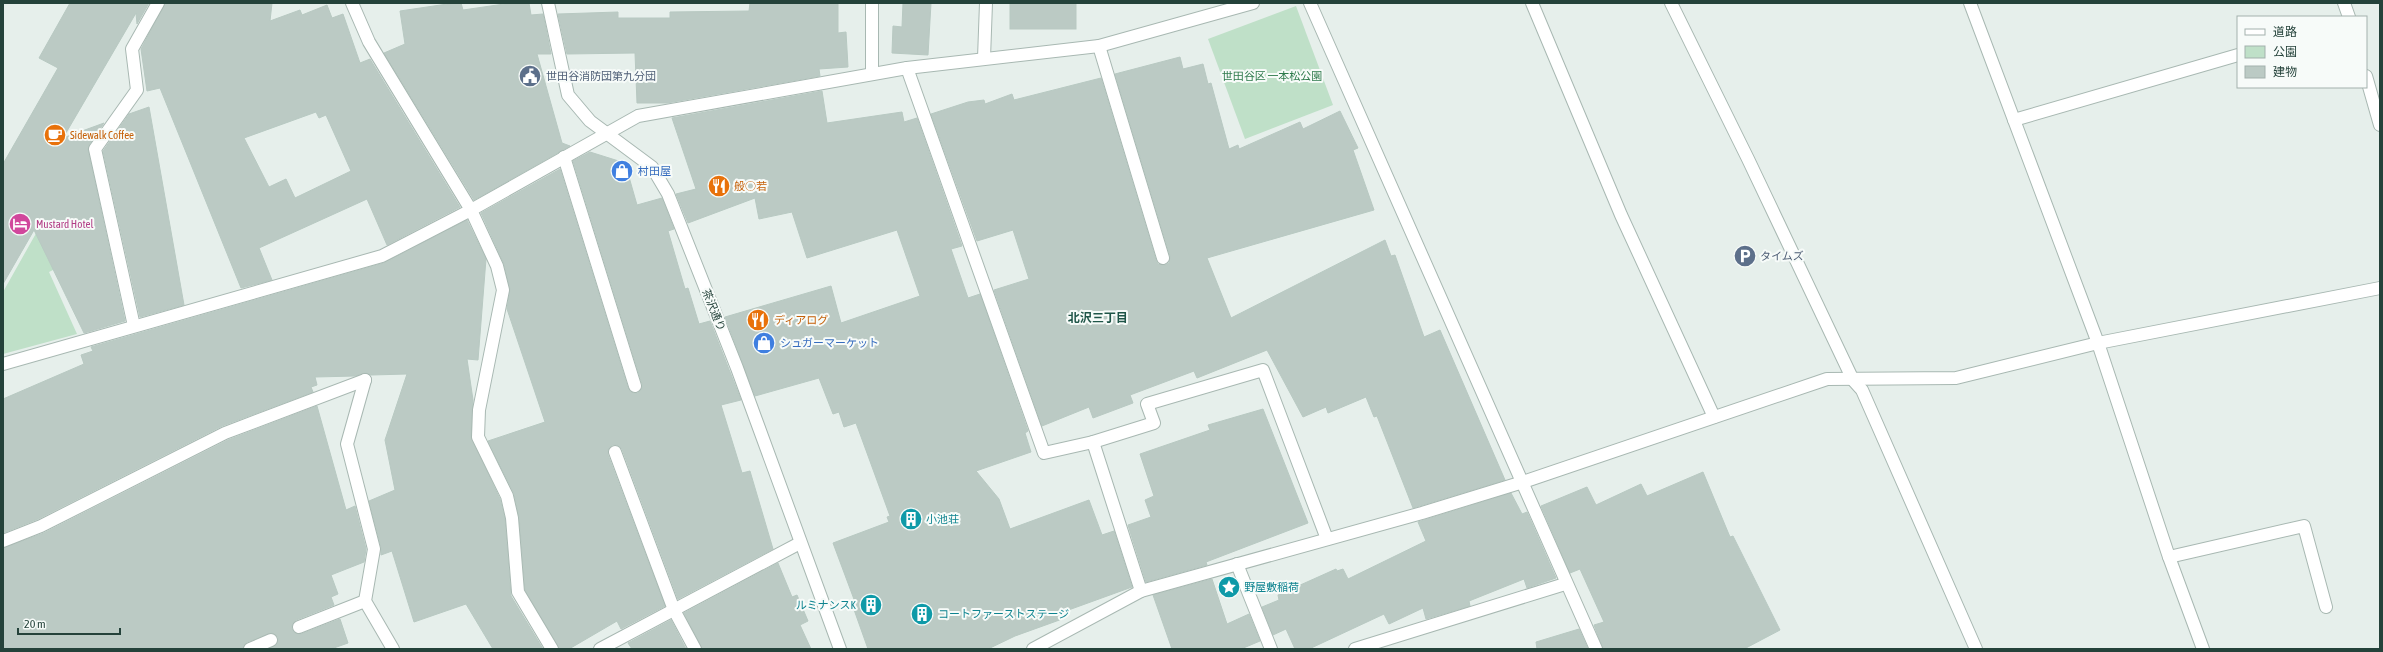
<svg xmlns="http://www.w3.org/2000/svg" width="2383" height="652" font-family="'Asap Condensed','Noto Sans JP',sans-serif">
  <style>
    .green { fill: #bfe0c8 }
    .building { fill: #bbcac4; stroke: #b8c9c2; fill-rule: evenodd }
    .lines { fill: none; stroke-linecap: round; stroke-linejoin: round }
    .minor-casing { stroke: #a8b8b2; stroke-width: 14 }
    .minor { stroke: #fff; stroke-width: 12 }
    .labels { text-anchor: middle; stroke-width: 4; stroke-linejoin: round; paint-order: stroke }
    .service-label { font-size: 11px; fill: #4e5e75; stroke: #f7fbf9; text-anchor: start }
    .park-label { font-size: 11px; fill: #2d7a4b; stroke: #f7fbf9 }
    .food-label { font-size: 11px; fill: #c56008; stroke: #f7fbf9; text-anchor: start }
    .shop-label { font-size: 11px; fill: #366cbe; stroke: #f7fbf9; text-anchor: start }
    .hotel-label { font-size: 11px; fill: #b23c85; stroke: #f7fbf9; text-anchor: start }
    .street-label { font-size: 11px; fill: #24423a; stroke: #f7fbf9 }
    .culture-label { font-size: 11px; fill: #0d838f; stroke: #f7fbf9; text-anchor: start }
    .neighbourhood-label { font-size: 12px; font-weight: bold; fill: #1f5548; stroke: #f7fbf9 }
  </style>
  <rect width="100%" height="100%" fill="#e6efeb"/>
  <g class="green">
    <path d="M1296 6 1333 105 1245 139 1208 39Z"/>
    <path d="M52 205 75 259 49 272 77 334 3 354V292Z"/>
  </g>
  <g class="building">
    <path d="M70 3H149L137 24 136 13 63 138 104 123 89 145 88 150 125 321 84 333 34 230 3 284V164L58 68 39 58Z"/>
    <path d="M165 3H272L270 21 300 10 302 15 327 5 332 18 343 14 360 63 370 59 460 207 387 245 367 199 259 248 272 280 241 288 160 88 147 91 141 49ZM316 112 319 118 326 115 351 171 295 198 286 179 269 187 244 138Z"/>
    <path d="M454 3H461L463 10 511 3H529L531 15 543 14 551 54H537L562 143 570 146 474 200 384 53 405 44 400 11Z"/>
    <path d="M750 3H838V33L846 32 848 67 819 69 820 76 667 103H637L635 53 567 54 558 14 618 12V18H670V12L749 11Z"/>
    <path d="M903 3H931L928 55 892 53 893 26 902 27Z"/>
    <rect x="1010" y="3" width="66" height="26"/>
    <path d="M1180 57 1183 69 1203 64 1208 84 1211 83 1229 149 1238 145 1239 149 1300 122 1303 129 1340 111 1358 148 1353 150 1374 210 1207 258 1231 318 1385 240 1391 256 1395 255 1424 337 1440 330 1505 480 1413 508 1377 416 1374 417 1366 397 1328 413 1326 407 1303 417 1267 350 1197 378 1194 371 1130 395 1133 403 1093 418 1089 407 1042 426 994 290 1029 279 1013 230 977 241 931 114 968 102 984 100 985 104 1012 94 1014 100 1101 78 1156 260 1158 264 1165 265 1169 263 1170 256 1115 74Z"/>
    <path d="M822 91 827 123 902 112 904 122 917 118 962 246 951 249 968 298 980 294 1028 431 1025 433 1031 452 976 471 999 499 1010 529 1089 500 1102 535 1114 531 1132 587 1063 612 1065 618 1015 636 988 649H868L852 604 855 602 833 543 889 522 887 517 890 516 856 423 844 427 839 412 833 414 819 378 755 396 725 317 831 286 841 323 920 296 897 230 807 258 792 212 759 219 755 198 688 223 676 194 696 189 672 118Z"/>
    <path d="M149 107 184 305 140 317 103 151 129 114Z"/>
    <path d="M590 152 625 163 637 205 662 198 674 229 668 231 685 289 688 288 699 324 710 321 741 400 721 405 742 473 750 471 773 549 678 599 622 449 617 445H612L608 450V455L665 606 621 629 617 621 569 649H559L525 590 519 517 514 494 488 441 545 422 507 309 510 289 504 264 481 213 560 169 628 388 633 393H638L642 388V384L573 161Z"/>
    <path d="M467 220 486 259 478 360 467 359 473 400 471 437 500 499 505 519 511 596 543 649H493L466 604 414 622 392 551 381 555V547L369 501 395 490 385 440 407 374 371 375 366 373 355 376 315 377 317 385 311 387 313 392 222 426 38 519 3 533V399L84 364 81 355 93 351 91 347 384 263Z"/>
    <path d="M317 406 346 510 355 506 366 549 364 562 331 575 338 594 331 597 334 605 296 620 292 626V629L295 633 301 634 340 619 348 643 331 649H269L278 641V637L272 633 247 642 243 649H3V548L44 533 228 440Z"/>
    <path d="M1263 409 1308 523 1206 562 1207 565 1146 582 1128 525 1151 517 1145 500 1154 496 1140 454 1210 430 1208 425Z"/>
    <path d="M1703 472 1730 537 1733 536 1780 630 1744 649H1603L1594 625 1604 622 1580 569 1570 573 1541 506 1587 487 1596 505 1641 484 1647 496Z"/>
    <path d="M1511 493 1522 514 1527 512 1556 578 1527 588 1524 579 1469 601 1470 606 1426 619 1423 608 1389 624 1384 614 1309 649H1295L1286 629 1273 635 1262 607 1279 600 1278 595 1336 569 1337 571 1343 569 1348 579 1426 541 1418 522Z"/>
    <path d="M778 563 792 597 797 595 808 621 800 625 811 649H702L684 613Z"/>
    <path d="M1212 579 1227 624 1249 614 1260 641 1241 649H1172L1153 595Z"/>
    <path d="M671 620 686 649H632L628 643Z"/>
    <path d="M1579 629 1588 649H1537L1536 642Z"/>
  </g>
  <g class="lines">
    <g class="minor-casing">
      <g id="minor">
        <path d="M352 3 369 42 471 210 497 266 503 290 479 410 478 437 507 496 512 518 518 592 552 649"/>
        <path d="M548 3 568 95 590 121 652 167 668 194 737 368 840 649"/>
        <path d="M1310 3 1596 649"/>
        <path d="M1532 3 1621 215 1714 417"/>
        <path d="M1671 3 1748 159 1853 380 1862 390 1976 649"/>
        <path d="M1970 3 2098 343 2169 557 2203 649"/>
        <path d="M2344 3 2349 17"/>
        <path d="M1099 46 1163 258"/>
        <path d="M984 58 986 3"/>
        <path d="M907 68 1044 453 1093 442 1154 423 1147 404 1263 370 1327 539"/>
        <path d="M872 74V3"/>
        <path d="M2366 76 2380 125"/>
        <path d="M2014 120 2238 55"/>
        <path d="M564 157 635 386"/>
        <path d="M134 326 95 149 137 90 132 49 158 3"/>
        <path d="M3 364 382 256 471 210 638 116 907 68 1099 46 1253 3"/>
        <path d="M365 380 347 444 374 549 365 601 393 649"/>
        <path d="M1093 442 1141 591"/>
        <path d="M615 452 674 610 695 649"/>
        <path d="M3 541 41 526 225 433 365 380"/>
        <path d="M2169 557 2304 526 2326 607"/>
        <path d="M1237 564 1271 649"/>
        <path d="M299 627 365 601"/>
        <path d="M250 649 271 640"/>
        <path d="M600 649 800 543"/>
        <path d="M1033 649 1141 591 1422 513 1523 482 1827 379 1956 378 2098 343 2380 288"/>
        <path d="M1355 649 1565 584"/>
      </g>
    </g>
    <use href="#minor" class="minor"/>
  </g>
  <defs>
    <g id="civic-disc" transform="scale(1.15)"><circle r="9.5" fill="#5c6f8a" stroke="#f7fbf9"/><path d="M-.6-6.5H3V-4.5H.6V-3L4-1V1h2V6H-6V1h2V-1L-.6-3ZM-1.2 2.5V6h2.4V2.5Z" fill="#fff"/></g>
    <g id="cafe-disc" transform="scale(1.15)"><circle r="9.5" fill="#e8710a" stroke="#f7fbf9"/><path d="M-5.5-4.5H6V0H3Q3 3.5 0 3.5H-2.5Q-5.5 3.5-5.5 0ZM3-3.2v2h1.7v-2ZM-6 4.5H4V6H-6Z" fill="#fff"/></g>
    <g id="shop-disc" transform="scale(1.15)"><circle r="9.5" fill="#3f7fe0" stroke="#f7fbf9"/><path d="M-5-2.5h2.3a2.7 3.5 0 0 1 5.4 0H5L5.5 6h-11ZM-1.5-2.5h3a1.5 2.3 0 0 0-3 0Z" fill="#fff"/></g>
    <g id="restaurant-disc" transform="scale(1.15)"><circle r="9.5" fill="#e8710a" stroke="#f7fbf9"/><path d="M-5-6h1v4h1v-4h1v4h1v-4h1v5L-1.5 .5V6h-2V.5L-5-1ZM5-6V6H3V1.5H1.5Q1.5-4 5-6Z" fill="#fff"/></g>
    <g id="hotel-disc" transform="scale(1.15)"><circle r="9.5" fill="#d1479c" stroke="#f7fbf9"/><path d="M-6-4.5h1.5V1H6V5H4.5V3h-9V5H-6ZM-4 0a1.8 1.8 0 1 1 3.6 0ZM.5 0V-2.5h3Q6-2.5 6 0Z" fill="#fff"/></g>
    <g id="parking-disc" transform="scale(1.15)"><circle r="9.5" fill="#5c6f8a" stroke="#f7fbf9"/><path d="M-3.5-5.5H1a3.5 3.5 0 0 1 0 7H-1V5.5H-3.5ZM-1-3.4V-.6H.8a1.4 1.4 0 0 0 0-2.8Z" fill="#fff"/></g>
    <g id="building-disc" transform="scale(1.15)"><circle r="9.5" fill="#0f9aa8" stroke="#f7fbf9"/><path d="M-4-6H4V6H1V3H-1V6H-4ZM-2.5-4.3h1.7v1.8h-1.7ZM.8-4.3h1.7v1.8H.8ZM-2.5-1h1.7V.8h-1.7ZM.8-1h1.7V.8H.8Z" fill="#fff"/></g>
    <g id="sight-disc" transform="scale(1.15)"><circle r="9.5" fill="#0f9aa8" stroke="#f7fbf9"/><path d="M0-6L1.8-2.2L6-1.7L2.9 1.2L3.7 5.4L0 3.3L-3.7 5.4L-2.9 1.2L-6-1.7L-1.8-2.2Z" fill="#fff"/></g>
  </defs>
  <g fill-rule="evenodd">
    <use href="#civic-disc" x="530" y="76"/>
    <use href="#cafe-disc" x="55" y="135"/>
    <use href="#shop-disc" x="622" y="171"/>
    <use href="#restaurant-disc" x="719" y="186"/>
    <use href="#hotel-disc" x="20" y="224"/>
    <use href="#parking-disc" x="1745" y="256"/>
    <use href="#restaurant-disc" x="758" y="320"/>
    <use href="#shop-disc" x="764" y="343"/>
    <use href="#building-disc" x="911" y="519"/>
    <use href="#sight-disc" x="1229" y="587"/>
    <use href="#building-disc" x="871" y="605"/>
    <use href="#building-disc" x="922" y="614"/>
  </g>
  <g class="labels">
    <g class="service-label">
      <text x="546" y="80">世田谷消防団第九分団</text>
      <text x="1760" y="260">タイムズ</text>
    </g>
    <g class="park-label">
      <text x="1272" y="80">世田谷区 一本松公園</text>
    </g>
    <g class="food-label">
      <text x="70" y="139">Sidewalk Coffee</text>
      <text x="734" y="190">般○若</text>
      <text x="774" y="324">ディアログ</text>
    </g>
    <g class="shop-label">
      <text x="638" y="175">村田屋</text>
      <text x="780" y="347">シュガーマーケット</text>
    </g>
    <g class="hotel-label">
      <text x="36" y="228">Mustard Hotel</text>
    </g>
    <g class="street-label">
      <text transform="translate(714 310) rotate(68)" y="4">茶沢通り</text>
    </g>
    <g class="culture-label">
      <text x="926" y="523">小池荘</text>
      <text x="1244" y="591">野屋敷稲荷</text>
      <text x="856" y="609" text-anchor="end">ルミナンスK</text>
      <text x="938" y="618">コートファーストステージ</text>
    </g>
    <g class="neighbourhood-label">
      <text x="1098" y="322">北沢三丁目</text>
    </g>
  </g>
  <rect width="2383" height="652" fill="none" stroke="#24423a" stroke-width="8"/>
  <rect x="2237" y="16" width="130" height="72" fill="#f7fbf9" stroke="#a3b1ad"/>
  <rect x="2245" y="29" width="20" height="6" fill="#ffffff" stroke="#a3b1ad"/>
  <text x="2273" y="36" font-size="12" fill="#24423a">道路</text>
  <rect x="2245" y="46" width="20" height="12" fill="#bfe0c8" stroke="#a3b1ad"/>
  <text x="2273" y="56" font-size="12" fill="#24423a">公園</text>
  <rect x="2245" y="66" width="20" height="12" fill="#bbcac4" stroke="#a3b1ad"/>
  <text x="2273" y="76" font-size="12" fill="#24423a">建物</text>
  <path d="M18 628v6h102v-6" fill="none" stroke="#24423a" stroke-width="2"/>
  <text x="24" y="628" font-size="12" fill="#24423a" stroke="#f7fbf9" stroke-width="3" paint-order="stroke">20 m</text>
</svg>
